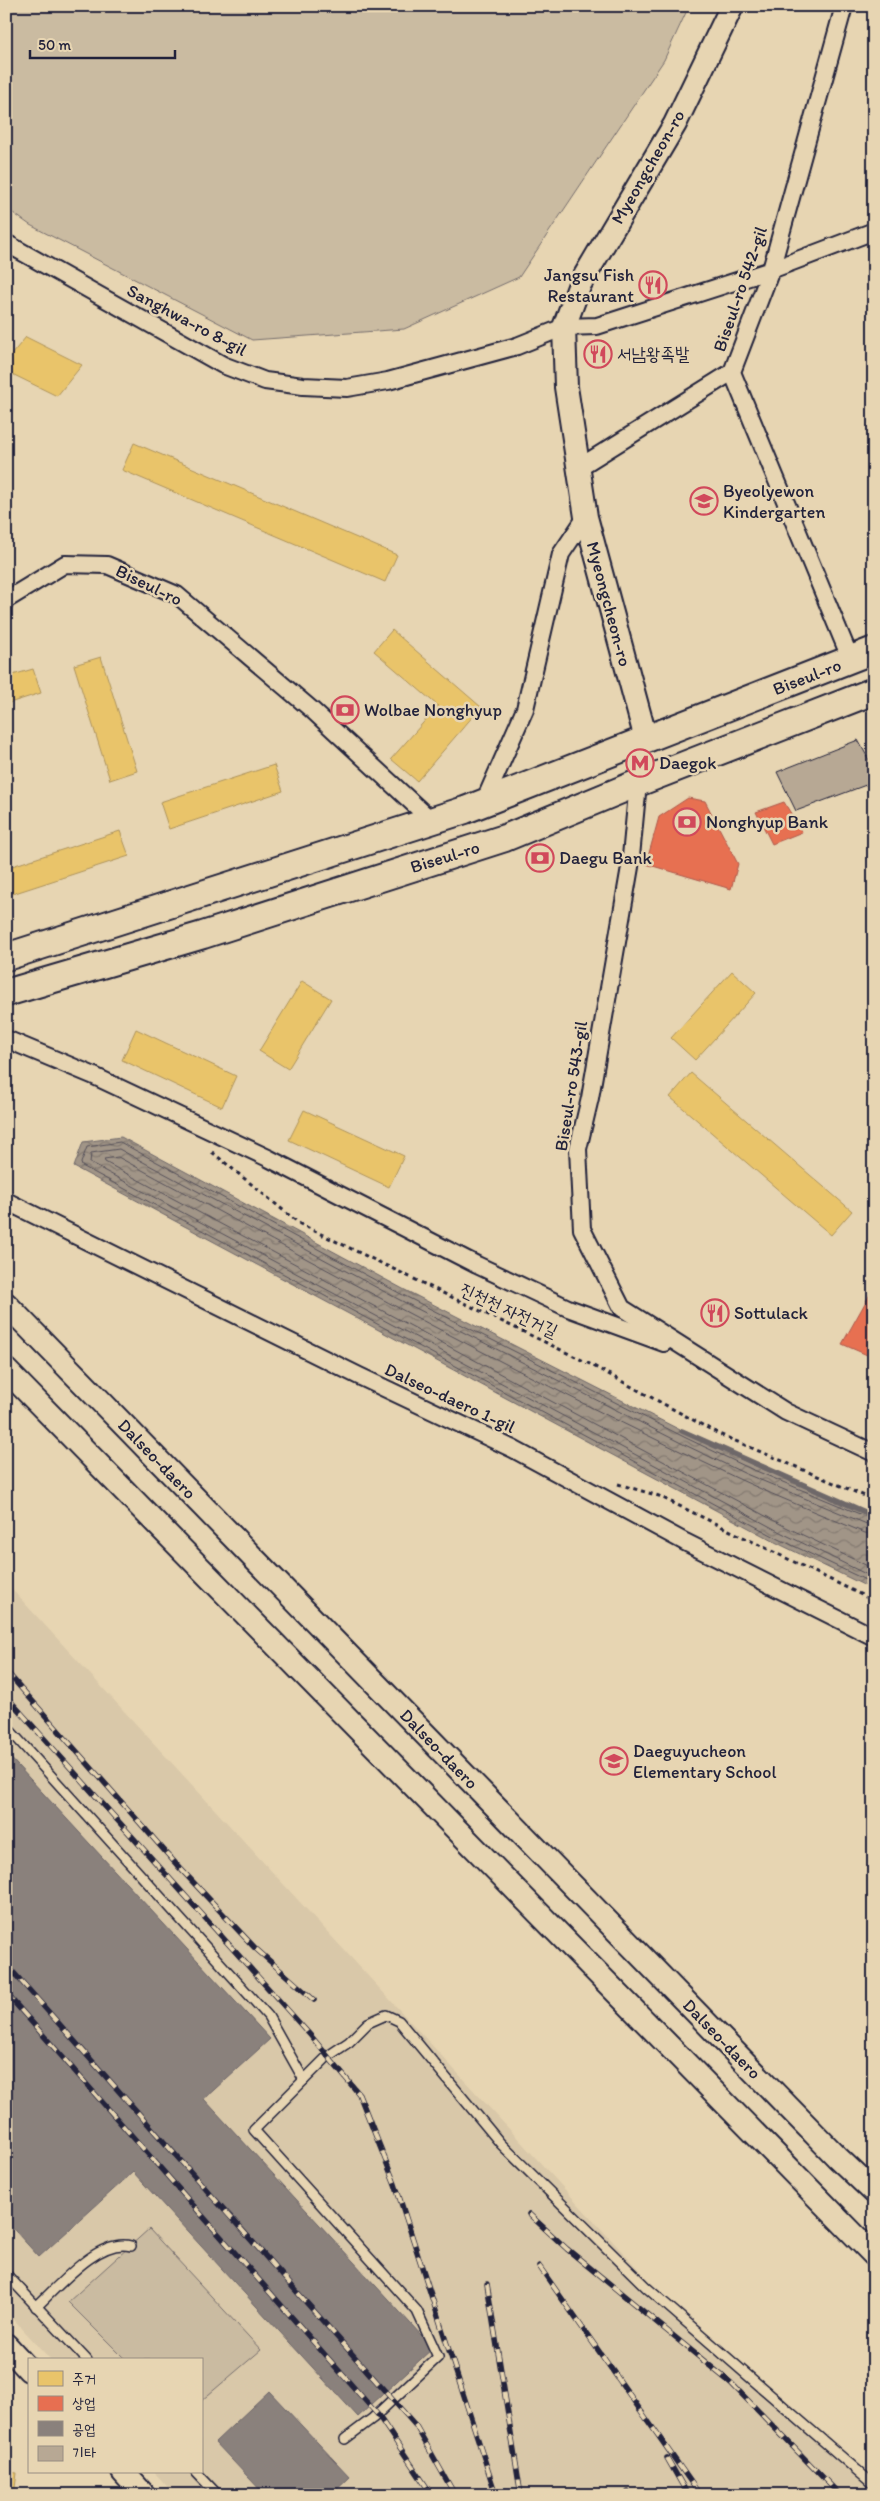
<svg xmlns="http://www.w3.org/2000/svg" width="880" height="2501" font-family="Itim,'Poor Story',sans-serif">
  <style>
    .built { fill: #d9c8a9 }
    .green { fill: #cabba1; stroke: #766e6e }
    .water { fill: url(#water-waves); stroke: #6e6769 }
    .homes { fill: #e9c46a; stroke: #ad935c }
    .shops { fill: #e76f51; stroke: #ac584a }
    .industry { fill: #8a817c; stroke: #6b6468 }
    .lines { fill: none; stroke-linecap: round; stroke-linejoin: round }
    .shore { stroke: #555059; stroke-width: 1 }
    .stream { stroke: #6e6769; stroke-width: 5.5 }
    .building { fill: #b7a894; stroke: #22223b }
    .lane-casing { stroke: #22223b; stroke-width: 12 }
    .street-casing { stroke: #22223b; stroke-width: 20 }
    .secondary-casing { stroke: #22223b; stroke-width: 26 }
    .primary-casing { stroke: #22223b; stroke-width: 30 }
    .path { stroke: #22223b; stroke-width: 3; stroke-dasharray: 4 4; stroke-linecap: butt }
    .lane { stroke: #e7d5b2; stroke-width: 9 }
    .street { stroke: #e7d5b2; stroke-width: 16 }
    .secondary { stroke: #e7d5b2; stroke-width: 22 }
    .primary { stroke: #e7d5b2; stroke-width: 26 }
    .rail-casing { stroke: #22223b; stroke-width: 5.5 }
    .rail { stroke: #e7d5b2; stroke-width: 4; stroke-dasharray: 11; stroke-linecap: butt }
    .labels { text-anchor: middle; stroke-width: 5; stroke-linejoin: round; paint-order: stroke }
    .street-label { font-size: 18px; fill: #22223b; stroke: #e7d5b2 }
    .poi-label { font-size: 18px; fill: #22223b; stroke: #e7d5b2; text-anchor: start }
  </style>
  <defs>
    <pattern id="water-waves" width="16" height="10" patternUnits="userSpaceOnUse" patternTransform="scale(1.25)"><rect width="16" height="10" fill="#a19587"/><path d="M0 5q4-4 8 0t8 0" fill="none" stroke="#837970"/></pattern>
  </defs>
  <rect width="100%" height="100%" fill="#e7d5b2"/>
  <filter id="ink" filterUnits="userSpaceOnUse"><feTurbulence type="fractalNoise" baseFrequency=".02" numOctaves="2"/><feDisplacementMap in="SourceGraphic" scale="10" xChannelSelector="R" yChannelSelector="G"/><feConvolveMatrix kernelMatrix="1 2 1 2 8 2 1 2 1" color-interpolation-filters="sRGB"/></filter>
  <g filter="url(#ink)">
    <path class="built" d="M6 1583 650 2282 874 2479V2495H175L154 2472H201V2360H51L6 2311Z"/>
    <g class="green">
      <path d="M6 6H689L664 60 519 277 404 329 252 340 30 225 6 208Z"/>
      <path d="M149 2229 261 2350 201 2401V2360H126L68 2302Z"/>
    </g>
    <path class="water" d="M121 1137 403 1289 688 1434 751 1464 874 1516V1590L777 1543 74 1167 83 1142Z"/>
    <g class="homes">
      <path d="M26 337 82 365 57 396 6 371V361Z"/>
      <path d="M134 443 397 555 385 582 122 470Z"/>
      <path d="M392 630 481 707 417 781 391 759 438 706 374 651Z"/>
      <path d="M101 657 137 771 110 780 74 665Z"/>
      <path d="M33 669 41 693 6 704V677Z"/>
      <path d="M274 765 283 791 169 829 160 802Z"/>
      <path d="M120 831 129 856 6 896V868Z"/>
      <path d="M732 971 756 993 695 1060 671 1038Z"/>
      <path d="M302 981 331 999 288 1069 259 1051Z"/>
      <path d="M136 1029 236 1076 222 1107 122 1060Z"/>
      <path d="M691 1073 852 1211 831 1235 670 1097Z"/>
      <path d="M304 1110 404 1156 389 1187 289 1140Z"/>
      <path d="M6 2472 17 2473 14 2495H6Z"/>
    </g>
    <g class="shops">
      <path d="M688 798 705 801 738 864 731 889 646 864 659 817Z"/>
      <path d="M784 802 802 832 772 844 756 812Z"/>
      <path d="M874 1287V1358L842 1344Z"/>
    </g>
    <g class="industry">
      <path d="M6 1753 270 2039 204 2099 433 2348 358 2417 133 2172 39 2257 6 2221Z"/>
      <path d="M269 2391 350 2477 331 2495H265L215 2442Z"/>
    </g>
    <g class="lines">
      <g class="shore">
        <path d="M874 1520 749 1468 686 1438 401 1294 120 1142 87 1147 81 1163 82 1166 779 1539 874 1584"/>
        <path d="M874 1527 746 1474 683 1444 398 1299 119 1149 91 1153 90 1163 782 1533 874 1578"/>
        <path d="M874 1534 865 1533C823 1515 782 1499 741 1480 529 1381 324 1268 118 1157L104 1159 105 1162 786 1527 874 1569"/>
      </g>
      <path class="stream" d="M682 1431 874 1516"/>
    </g>
    <path class="building" d="M858 740 874 769V782L796 811 777 772Z"/>
    <g class="lines">
      <g class="lane-casing">
        <g id="lane">
          <path d="M6 1726 268 2016 304 2080"/>
          <path d="M6 2274 87 2360"/>
          <path d="M36 2307C58 2287 99 2237 131 2246"/>
          <path d="M345 2439 373 2418 438 2357 417 2311 254 2130 328 2056 349 2042 368 2023 386 2015 399 2021 501 2144 646 2287 874 2485"/>
          <path d="M196 2472 218 2495"/>
        </g>
      </g>
      <g class="street-casing">
        <g id="street">
          <path d="M844 6 771 270 732 372 851 660"/>
          <path d="M6 243 223 365 265 381 303 386 347 388 388 381 517 346 564 327 597 326 771 270 874 231"/>
          <path d="M578 468 732 372"/>
          <path d="M6 600 65 564 107 565 177 595 311 709 431 820"/>
          <path d="M638 783 630 867 590 1098 578 1149 582 1229 622 1308 786 1412 874 1453"/>
          <path d="M484 802 525 709 561 554 586 517"/>
          <path d="M6 1039 92 1075 268 1158 477 1265 568 1308 664 1343"/>
          <path d="M6 1201 359 1376 513 1449 685 1542 874 1637"/>
        </g>
      </g>
      <g class="secondary-casing">
        <g id="secondary">
          <path d="M646 739 586 517 566 387 564 327 580 284 675 124 732 6"/>
          <path d="M6 1304 837 2157 874 2192"/>
          <path d="M6 1370 874 2255"/>
          <path d="M6 2345 29 2370"/>
          <path d="M123 2472 144 2495"/>
        </g>
      </g>
      <g class="primary-casing">
        <g id="primary">
          <path d="M6 957 465 810 874 650"/>
          <path d="M6 993 203 935 505 838 638 783 874 691"/>
        </g>
      </g>
      <g class="path">
        <path d="M212 1152 300 1224 586 1362 719 1434 874 1500"/>
        <path d="M618 1484 659 1496 874 1601"/>
      </g>
      <use href="#lane" class="lane"/>
      <use href="#street" class="street"/>
      <use href="#secondary" class="secondary"/>
      <use href="#primary" class="primary"/>
      <g class="rail-casing">
        <g id="rail">
          <path d="M6 1671 177 1865 255 1948 314 2000"/>
          <path d="M6 1696 311 2036 359 2094 395 2184 496 2495"/>
          <path d="M6 1964 416 2426 455 2495"/>
          <path d="M6 1993 378 2415 432 2495"/>
          <path d="M529 2214 567 2249 731 2383 840 2495"/>
          <path d="M539 2266 700 2495"/>
          <path d="M487 2284 521 2495"/>
          <path d="M667 2458 688 2495"/>
          <path d="M628 2492 629 2495"/>
        </g>
      </g>
      <use href="#rail" class="rail"/>
    </g>
  </g>
  <defs>
    <g id="restaurant-ring" transform="scale(1.4375)"><circle r="9.5" fill="#e7d5b2" stroke="#d1495b" stroke-width="1.5"/><path d="M-5-6h1v4h1v-4h1v4h1v-4h1v5L-1.5 .5V6h-2V.5L-5-1ZM5-6V6H3V1.5H1.5Q1.5-4 5-6Z" fill="#d1495b"/></g>
    <g id="school-ring" transform="scale(1.4375)"><circle r="9.5" fill="#e7d5b2" stroke="#d1495b" stroke-width="1.5"/><path d="M0-5L7-2L0 1L-7-2ZM-4 1L0 2.5L4 1V4Q0 6-4 4Z" fill="#d1495b"/></g>
    <g id="bank-ring" transform="scale(1.4375)"><circle r="9.5" fill="#e7d5b2" stroke="#d1495b" stroke-width="1.5"/><path d="M-6-4H6V4H-6ZM0-2.3a2.3 2.3 0 1 0 0 4.6a2.3 2.3 0 1 0 0-4.6Z" fill="#d1495b"/></g>
    <g id="metro-ring" transform="scale(1.4375)"><circle r="9.5" fill="#e7d5b2" stroke="#d1495b" stroke-width="1.5"/><path d="M-5.5 5V-5H-3L0 0L3-5H5.5V5H3V-.5L0 4L-3-.5V5Z" fill="#d1495b"/></g>
  </defs>
  <g fill-rule="evenodd">
    <use href="#restaurant-ring" x="653" y="285"/>
    <use href="#restaurant-ring" x="598" y="354"/>
    <use href="#school-ring" x="704" y="501"/>
    <use href="#bank-ring" x="345" y="710"/>
    <use href="#metro-ring" x="640" y="763"/>
    <use href="#bank-ring" x="687" y="822"/>
    <use href="#bank-ring" x="540" y="858"/>
    <use href="#restaurant-ring" x="715" y="1313"/>
    <use href="#school-ring" x="614" y="1761"/>
  </g>
  <g class="labels">
    <g class="street-label">
      <text transform="translate(648 167) rotate(-60)" y="6">Myeongcheon-ro</text>
      <text transform="translate(740 289) rotate(-71)" y="6">Biseul-ro 542-gil</text>
      <text transform="translate(187 320) rotate(28)" y="6">Sanghwa-ro 8-gil</text>
      <text transform="translate(149 585) rotate(26)" y="6">Biseul-ro</text>
      <text transform="translate(609 604) rotate(75)" y="6">Myeongcheon-ro</text>
      <text transform="translate(807 677) rotate(-21)" y="6">Biseul-ro</text>
      <text transform="translate(445 857) rotate(-17)" y="6">Biseul-ro</text>
      <text transform="translate(571 1086) rotate(-81)" y="6">Biseul-ro 543-gil</text>
      <text transform="translate(509 1310) rotate(25)" y="6">진천천 자전거길</text>
      <text transform="translate(450 1398) rotate(25)" y="6">Dalseo-daero 1-gil</text>
      <text transform="translate(157 1459) rotate(46)" y="6">Dalseo-daero</text>
      <text transform="translate(439 1749) rotate(46)" y="6">Dalseo-daero</text>
      <text transform="translate(722 2039) rotate(46)" y="6">Dalseo-daero</text>
    </g>
    <g class="poi-label">
      <text x="634" y="281" text-anchor="end">Jangsu Fish<tspan x="634" dy="21">Restaurant</tspan></text>
      <text x="617" y="360">서남왕족발</text>
      <text x="723" y="497">Byeolyewon<tspan x="723" dy="21">Kindergarten</tspan></text>
      <text x="364" y="716">Wolbae Nonghyup</text>
      <text x="659" y="769">Daegok</text>
      <text x="706" y="828">Nonghyup Bank</text>
      <text x="559" y="864">Daegu Bank</text>
      <text x="734" y="1319">Sottulack</text>
      <text x="633" y="1757">Daeguyucheon<tspan x="633" dy="21">Elementary School</tspan></text>
    </g>
  </g>
  <rect width="880" height="2501" fill="none" stroke="#e7d5b2" stroke-width="25"/>
  <rect x="12" y="12" width="855" height="2476" fill="none" stroke="#22223b" stroke-width="2" filter="url(#ink)"/>
  <rect x="28" y="2358" width="175" height="115" fill="#e7d5b2" stroke="#988d82"/>
  <rect x="38" y="2371" width="25" height="15" fill="#e9c46a" stroke="#988d82"/>
  <text x="72" y="2384" font-size="15" fill="#22223b">주거</text>
  <rect x="38" y="2396" width="25" height="15" fill="#e76f51" stroke="#988d82"/>
  <text x="72" y="2408" font-size="15" fill="#22223b">상업</text>
  <rect x="38" y="2421" width="25" height="15" fill="#8a817c" stroke="#988d82"/>
  <text x="72" y="2434" font-size="15" fill="#22223b">공업</text>
  <rect x="38" y="2446" width="25" height="15" fill="#b7a894" stroke="#988d82"/>
  <text x="72" y="2458" font-size="15" fill="#22223b">기타</text>
  <path d="M30 50v8h145v-8" fill="none" stroke="#22223b" stroke-width="2.5"/>
  <text x="38" y="50" font-size="15" fill="#22223b" stroke="#e7d5b2" stroke-width="4" paint-order="stroke">50 m</text>
</svg>
